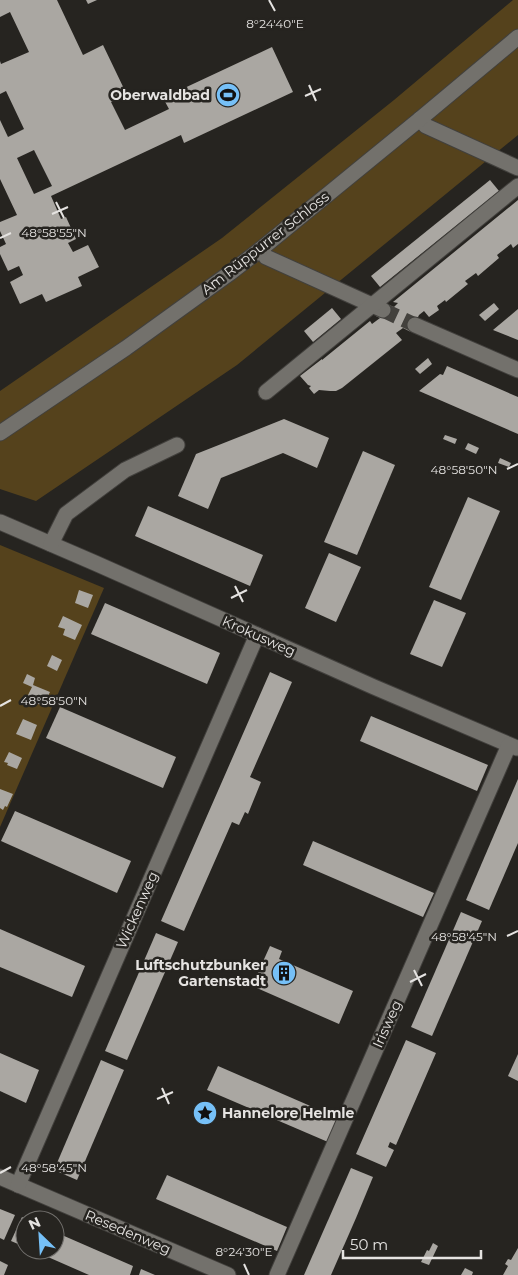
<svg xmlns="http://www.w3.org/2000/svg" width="518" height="1275" font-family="Montserrat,sans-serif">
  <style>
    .green { fill: #55421c }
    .building { fill: #aaa7a2; fill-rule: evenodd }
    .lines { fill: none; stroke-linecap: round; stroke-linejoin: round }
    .minor-tunnel { stroke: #43413d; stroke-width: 15; stroke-dasharray: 15 8; stroke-linecap: butt }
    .minor-casing { stroke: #42403d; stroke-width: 17 }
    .minor { stroke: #73716c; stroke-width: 15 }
    .ticks { fill: none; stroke: #e5e3e1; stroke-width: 2 }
    .labels { text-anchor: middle; stroke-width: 5; stroke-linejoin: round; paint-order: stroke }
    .poi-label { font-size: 14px; font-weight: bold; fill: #e5e3e1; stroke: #262420; text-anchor: end }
    .street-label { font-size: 14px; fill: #e5e3e1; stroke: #262420 }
    .ticks-label { font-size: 12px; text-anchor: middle; fill: #e5e3e1; stroke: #262420; stroke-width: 5; stroke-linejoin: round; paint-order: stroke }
  </style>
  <rect width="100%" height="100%" fill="#262420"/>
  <g class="green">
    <path d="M513 0H518V135L237 365 36 501 0 489V391L222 238 394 100Z"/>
    <path d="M0 545 104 588 0 827Z"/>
  </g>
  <g class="building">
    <path d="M0 0H57L83 55 103 45 127 95 111 102 125 130 169 109 163 98 272 47 293 92 184 143 181 135 51 196 61 219 66 217 76 239 68 243 73 252 88 245 99 267 78 277 82 286 46 302 42 294 20 304 10 282 23 275 19 266 8 271 0 254V247L6 244 0 231V222L17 215 0 179V120L8 137 24 129 6 91 0 94V61L1 64 29 52 10 12 0 17ZM34 150 52 186 34 194 17 158Z"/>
    <path d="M86 0H97L88 4Z"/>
    <path d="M490 180 499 191 380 287 371 276Z"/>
    <path d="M518 200V244L513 248 511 244 497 255 499 258 478 276 476 273 465 281 468 284 446 302 445 300 437 306 439 310 429 317 424 311 419 315 411 332 403 328 396 333 402 340 342 388 336 391H330L319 390 314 394 309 388 311 386 308 385 300 376 322 359V360L370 321 372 324 380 318 376 316 389 305 394 307 398 303 393 302Z"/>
    <path d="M494 303 499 309 485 321 479 315Z"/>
    <path d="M332 308 341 319 313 342 304 331Z"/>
    <path d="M518 309V340L493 330Z"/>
    <path d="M428 358 432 364 420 374 415 369Z"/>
    <path d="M447 366 518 397V434L419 391 440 374 443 375Z"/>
    <path d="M284 419 329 438 317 468 283 453 221 478 208 509 178 496 196 454Z"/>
    <path d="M445 435 457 439 455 444 443 439Z"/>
    <path d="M468 443 479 448 476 454 465 449Z"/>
    <path d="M363 451 395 465 357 555 324 542Z"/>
    <path d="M500 458 511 463 509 467 498 463Z"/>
    <path d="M468 497 500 511 461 600 429 587Z"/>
    <path d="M148 506 263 555 250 586 135 536Z"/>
    <path d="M329 553 361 567 336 622 305 608Z"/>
    <path d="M79 590 93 595 88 608 75 603Z"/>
    <path d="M434 600 466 613 442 667 410 654Z"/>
    <path d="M105 603 220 653 207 684 91 634Z"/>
    <path d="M63 616 82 625 75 640 63 635 65 629 58 627Z"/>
    <path d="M52 655 62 660 57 671 47 666Z"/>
    <path d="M270 672 292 682 250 777 261 782 248 814 245 812 239 825 232 822 184 931 161 921Z"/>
    <path d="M27 674 35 678 33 685 50 692 43 706 26 699 32 687 23 683Z"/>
    <path d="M60 707 176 757 163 788 46 738Z"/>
    <path d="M371 716 488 765 477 791 360 741Z"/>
    <path d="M23 719 37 725 31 740 16 734Z"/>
    <path d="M9 752 22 758 17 769 7 765 8 763 4 762Z"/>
    <path d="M518 779V843L489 910 466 900Z"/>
    <path d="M0 789 13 794 7 807 5 806 3 810 0 808Z"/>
    <path d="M15 811 131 861 117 893 1 841Z"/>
    <path d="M313 841 434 893 423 917 303 865Z"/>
    <path d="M461 912 482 921 432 1036 411 1027Z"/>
    <path d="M0 929 85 966 72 997 0 967Z"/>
    <path d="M156 933 178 942 127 1060 105 1051Z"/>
    <path d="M270 946 282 951 279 959 353 991 339 1024 252 986Z"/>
    <path d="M406 1040 436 1053 396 1145 390 1142 388 1147 394 1150 386 1167 356 1154Z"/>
    <path d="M0 1053 39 1070 26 1103 0 1091Z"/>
    <path d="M518 1054V1081L508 1076Z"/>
    <path d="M101 1060 124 1070 77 1180 54 1170Z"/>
    <path d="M218 1066 338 1118 328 1142 207 1090Z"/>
    <path d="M351 1168 373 1177 356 1218 331 1275H304Z"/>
    <path d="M167 1175 287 1227 277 1251 156 1199Z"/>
    <path d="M0 1209 15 1215 4 1240 0 1238Z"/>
    <path d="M22 1217 25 1219V1247L11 1241Z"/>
    <path d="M55 1232 133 1266 130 1275H89L32 1250H55Z"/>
    <path d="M433 1243 438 1246 429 1265 421 1262 427 1250 429 1251Z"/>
    <path d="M518 1248V1275H503L508 1266 505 1264 508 1259 511 1260Z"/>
    <path d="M0 1261 8 1265 4 1275H0Z"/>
    <path d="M465 1268 473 1272 472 1275H461Z"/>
    <path d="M141 1269 155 1275H139Z"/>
  </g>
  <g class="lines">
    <path class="minor-tunnel" d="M383 310 415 325"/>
    <g class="minor-casing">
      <g id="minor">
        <path d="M420 119 426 126 518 168"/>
        <path d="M261 249 266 257 383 310"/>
        <path d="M415 325 518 370"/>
        <path d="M266 392 518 186"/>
        <path d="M0 433 126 348 230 273 261 249 420 119 518 37"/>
        <path d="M0 522 95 563 374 687 517 748"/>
        <path d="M51 544 66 514 125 470 177 445"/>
        <path d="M0 1177 228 1275"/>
        <path d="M18 1185 257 635"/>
        <path d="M277 1275 509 745"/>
      </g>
    </g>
    <use href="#minor" class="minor"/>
  </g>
  <path class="ticks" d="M269 0 275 11M309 85 316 101M305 96 321 89M56 202 64 218M52 214 68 207M0 238 11 233M507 469 518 464M235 586 243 602M231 598 247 590M0 706 11 700M507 936 518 931M414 970 422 986M410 982 426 974M162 1088 169 1104M157 1099 173 1092M0 1173 11 1167M244 1264 249 1275"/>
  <defs>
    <g id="stadium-disc" transform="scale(1.25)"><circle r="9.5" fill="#76c0f7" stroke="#262420"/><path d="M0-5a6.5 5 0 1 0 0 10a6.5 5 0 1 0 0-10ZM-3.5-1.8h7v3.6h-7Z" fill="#111"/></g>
    <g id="building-disc" transform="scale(1.25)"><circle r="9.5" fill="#76c0f7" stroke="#262420"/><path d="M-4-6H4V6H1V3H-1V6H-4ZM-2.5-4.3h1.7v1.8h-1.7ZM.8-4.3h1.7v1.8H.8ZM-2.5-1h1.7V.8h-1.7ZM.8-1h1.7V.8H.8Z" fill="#111"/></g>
    <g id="sight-disc" transform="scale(1.25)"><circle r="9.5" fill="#76c0f7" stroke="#262420"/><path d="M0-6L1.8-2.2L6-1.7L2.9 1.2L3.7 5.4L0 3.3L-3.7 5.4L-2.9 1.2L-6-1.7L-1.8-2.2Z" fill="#111"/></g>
  </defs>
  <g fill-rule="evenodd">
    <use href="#stadium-disc" x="228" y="95"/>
    <use href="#building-disc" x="284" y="973"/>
    <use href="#sight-disc" x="205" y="1113"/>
  </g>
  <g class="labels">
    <g class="poi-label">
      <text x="210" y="100">Oberwaldbad</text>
      <text x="266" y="970">Luftschutzbunker<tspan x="266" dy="16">Gartenstadt</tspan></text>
      <text x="222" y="1118" text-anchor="start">Hannelore Helmle</text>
    </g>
    <g class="street-label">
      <text transform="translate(265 243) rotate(-38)" y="5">Am Rüppurrer Schloss</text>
      <text transform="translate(259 636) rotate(24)" y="5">Krokusweg</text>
      <text transform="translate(137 910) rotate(-66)" y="5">Wickenweg</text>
      <text transform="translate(387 1024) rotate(-66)" y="5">Irisweg</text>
      <text transform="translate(128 1232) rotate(23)" y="5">Resedenweg</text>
    </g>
  </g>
  <g class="ticks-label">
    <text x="275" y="28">8°24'40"E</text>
    <text x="54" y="237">48°58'55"N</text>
    <text x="464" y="474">48°58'50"N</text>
    <text x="54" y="705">48°58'50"N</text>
    <text x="464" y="941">48°58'45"N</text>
    <text x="54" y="1172">48°58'45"N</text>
    <text x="244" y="1256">8°24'30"E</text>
  </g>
  <g transform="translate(40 1235) rotate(335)"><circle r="24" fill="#262420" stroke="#72706d"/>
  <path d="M0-4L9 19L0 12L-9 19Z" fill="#76c0f7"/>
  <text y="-8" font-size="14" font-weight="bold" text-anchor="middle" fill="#e5e3e1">N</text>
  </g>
  <path d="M343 1250v8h138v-8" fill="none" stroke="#e5e3e1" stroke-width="2.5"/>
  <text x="350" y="1250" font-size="15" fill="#e5e3e1" stroke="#262420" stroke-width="4" paint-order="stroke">50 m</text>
</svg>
